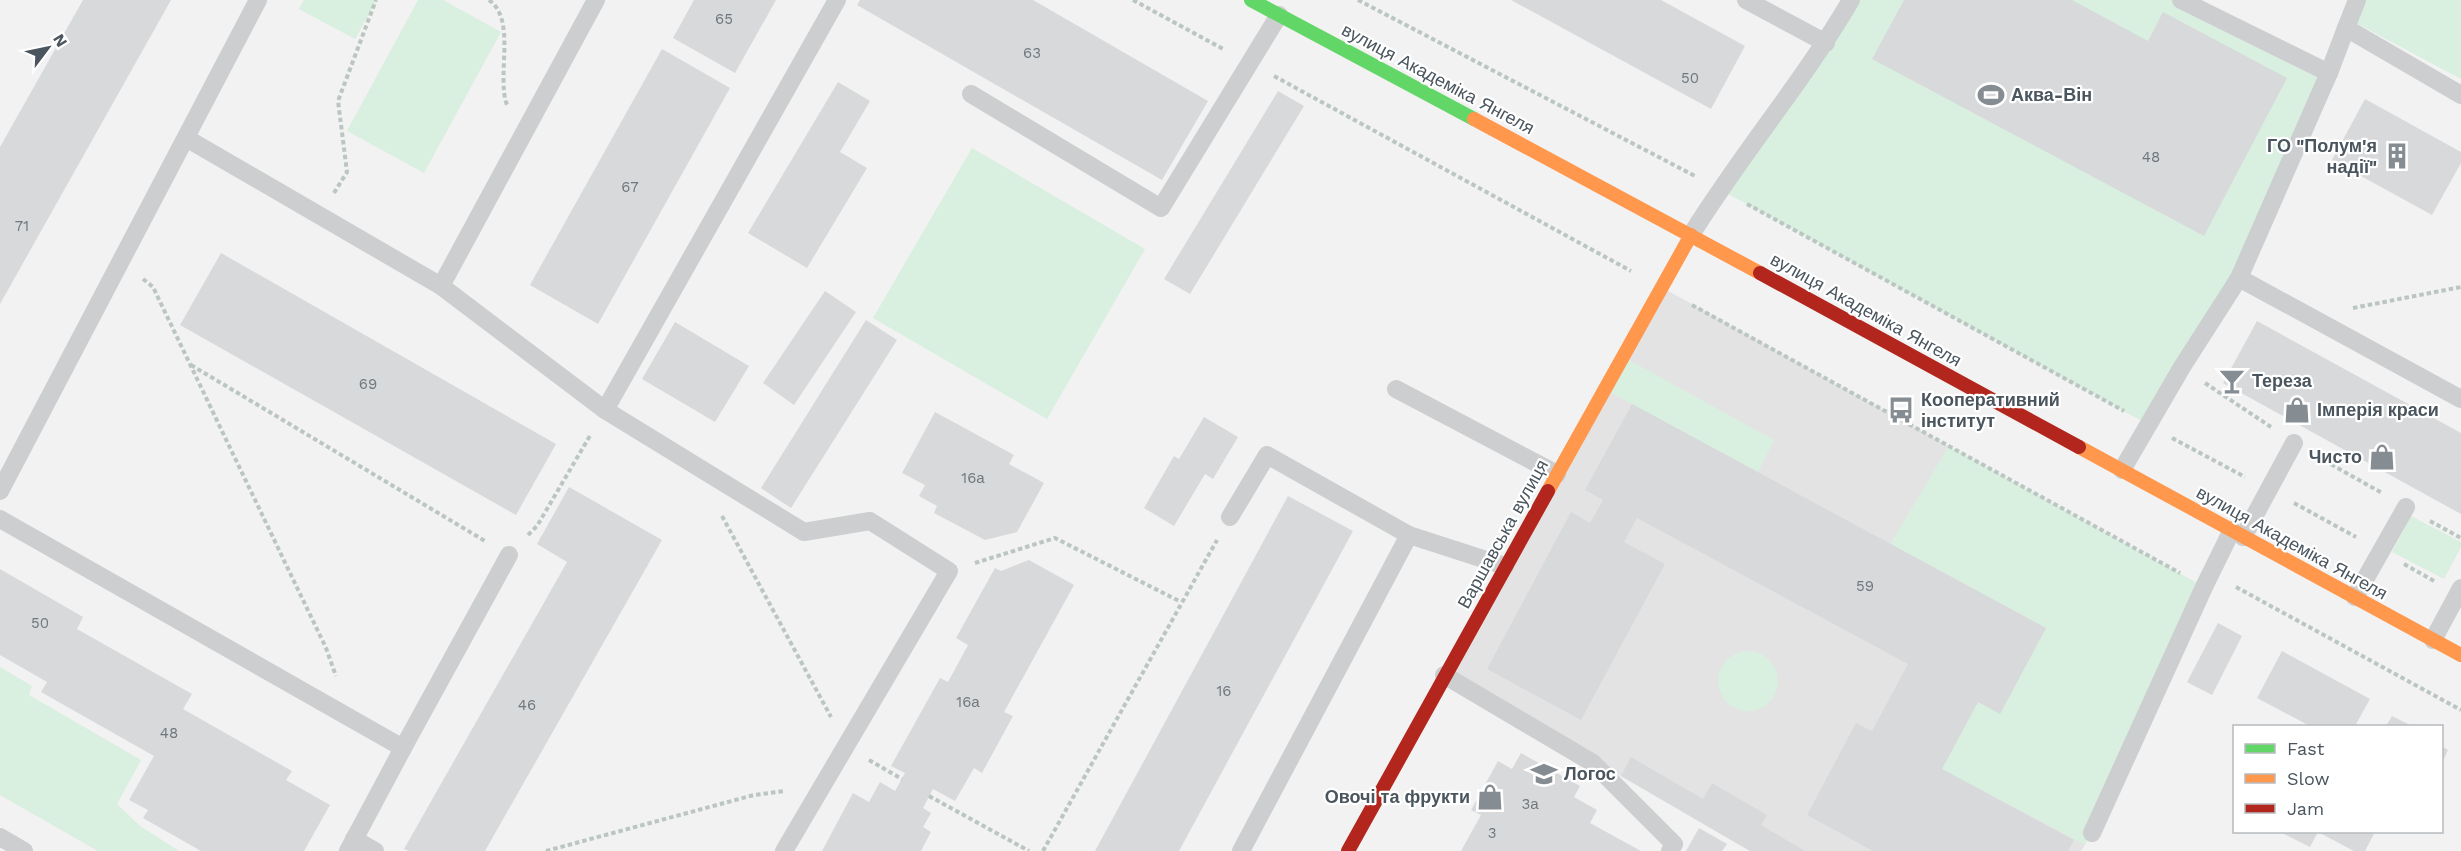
<svg xmlns="http://www.w3.org/2000/svg" width="2461" height="851" font-family="'Work Sans',sans-serif">
  <style>
    .education { fill: #e4e3e4 }
    .green { fill: #d9efe0 }
    .building { fill: #d8d9db }
    .lines { fill: none; stroke-linecap: round; stroke-linejoin: round }
    .path { stroke: #bbc6c2; stroke-width: 4; stroke-dasharray: 4.5 3; stroke-linecap: butt }
    .lane { stroke: #ccced0; stroke-width: 18 }
    .fast { stroke: #63d668; stroke-width: 14 }
    .slow { stroke: #ff974d; stroke-width: 14 }
    .jam { stroke: #b3261e; stroke-width: 14 }
    .labels { text-anchor: middle; stroke-width: 4.5; stroke-linejoin: round; paint-order: stroke }
    .number-label { font-size: 15px; fill: #6f787e }
    .street-label { font-size: 18px; fill: #4a555e; stroke: #fff }
    .poi-label { font-size: 18px; font-weight: bold; fill: #4a555e; stroke: #fff; text-anchor: start }
  </style>
  <rect width="100%" height="100%" fill="#f2f2f2"/>
  <path class="education" d="M1661 287 2204 587 2092 833 2081 851H1750L1621 776 1593 763 1444 675Z"/>
  <g class="green">
    <path d="M304 0H377L355 39 299 9Z"/>
    <path d="M418 0H443L501 32 424 173 347 131Z"/>
    <path d="M1851 0H2182L2329 73 2239 278 2149 425 1719 189Z"/>
    <path d="M2365 0H2461V79L2356 23Z"/>
    <path d="M972 148 1145 249 1047 419 873 318Z"/>
    <path d="M1622 356 1774 440 1758 472 1604 389Z"/>
    <path d="M1949 446 2204 587 2085 845 1942 769 1978 702 2000 713 2046 628 1890 544Z"/>
    <path d="M2411 516 2461 542V547L2444 579 2392 552Z"/>
    <circle cx="1748" cy="681" r="30"/>
    <path d="M0 667 32 686 29 695 141 760 117 804 140 826 179 851H98L0 795Z"/>
  </g>
  <g class="building">
    <path d="M83 0H171L0 304V147Z"/>
    <path d="M694 0H776L735 73 673 38Z"/>
    <path d="M860 0H1033L1208 101 1162 180 857 5Z"/>
    <path d="M1511 0H1661L1745 46 1711 109Z"/>
    <path d="M1904 0H2072L2148 41 2163 12 2287 78 2204 236 1872 59Z"/>
    <path d="M662 49 730 88 598 324 530 285Z"/>
    <path d="M838 82 870 101 840 152 867 168 807 268 748 233Z"/>
    <path d="M1278 91 1304 106 1190 294 1164 279Z"/>
    <path d="M2365 99 2461 152V163L2432 215 2332 160Z"/>
    <path d="M221 253 556 444 516 515 180 325Z"/>
    <path d="M825 291 856 312 794 405 763 383Z"/>
    <path d="M866 320 897 340 791 508 761 488Z"/>
    <path d="M2257 321 2461 433V514L2223 383Z"/>
    <path d="M675 322 749 366 715 422 642 379Z"/>
    <path d="M1632 404 2046 628 2000 714 1978 702 1942 769 2074 840 2068 851H1873L1807 815 1856 723 1872 731 1908 664 1637 518 1624 542 1665 564 1581 720 1487 669 1571 512 1590 523 1603 500 1585 490Z"/>
    <path d="M935 412 1014 455 1009 464 1044 483 1017 532 985 540 934 513 937 506 919 496 925 485 902 473Z"/>
    <path d="M1204 417 1238 437 1213 479 1205 474 1174 526 1144 508 1174 456 1179 459Z"/>
    <path d="M569 487 662 540 485 851H409L404 849 567 562 537 544Z"/>
    <path d="M1288 496 1353 531 1179 851H1095Z"/>
    <path d="M1029 560 1074 585 1004 712 1013 716 982 773 974 768 955 801 933 789 923 808 931 813 923 827 931 832 921 851H822L853 793 869 802 880 782 895 791 905 773 891 766 940 678 948 682 968 645 956 638 995 568 1001 571Z"/>
    <path d="M0 569 83 617 77 629 192 694 183 709 292 771 286 780 330 805 304 851H201L143 818 148 810 129 800 154 756 41 692 47 682 0 655Z"/>
    <path d="M2218 623 2242 636 2212 695 2187 682Z"/>
    <path d="M2282 651 2370 699 2355 726H2310L2257 698Z"/>
    <path d="M2392 716 2412 726H2386Z"/>
    <path d="M2442 746 2448 750 2442 763Z"/>
    <path d="M1521 753 1580 786 1574 797 1597 810 1590 823 1641 851H1461L1481 815 1471 810 1498 761 1512 769Z"/>
    <path d="M1631 757 1703 799 1712 783 1767 815 1761 825 1805 851H1750L1621 776Z"/>
    <path d="M1699 828 1727 844 1722 851H1686Z"/>
    <path d="M2280 832H2375L2365 851H2354L2318 832 2310 847Z"/>
  </g>
  <g class="lines">
    <g class="path">
      <path d="M489 0C517 20 496 76 507 105"/>
      <path d="M1133 0 1225 50"/>
      <path d="M1358 0 1695 176"/>
      <path d="M1274 76 1631 271"/>
      <path d="M334 193 347 172 338 101 376 0"/>
      <path d="M1747 204 2124 411"/>
      <path d="M143 279 153 287 326 648 336 676"/>
      <path d="M1692 305 2180 573"/>
      <path d="M2353 308 2461 287"/>
      <path d="M191 365 485 541"/>
      <path d="M2205 383 2271 427"/>
      <path d="M2172 438 2245 477"/>
      <path d="M2318 457 2382 493"/>
      <path d="M2294 503 2356 537"/>
      <path d="M722 516 831 717"/>
      <path d="M2430 521 2461 538"/>
      <path d="M528 535 537 526 591 434"/>
      <path d="M975 563 1055 538 1181 602"/>
      <path d="M2404 564 2434 581"/>
      <path d="M2236 587 2461 710"/>
      <path d="M869 760 902 779"/>
      <path d="M929 796 1029 851"/>
      <path d="M546 851 754 795 785 791"/>
      <path d="M1043 851 1217 540"/>
    </g>
    <g class="lane">
      <path d="M1746 0 1826 43"/>
      <path d="M2181 0 2329 73"/>
      <path d="M2357 0 2346 28 2461 95"/>
      <path d="M971 94 1161 208 1279 15"/>
      <path d="M186 138 441 286 605 410 804 532 870 521 949 571 784 851"/>
      <path d="M1691 235C1741 154 1803 82 1851 0"/>
      <path d="M2239 278 2329 73 2346 28"/>
      <path d="M441 286 596 0"/>
      <path d="M1396 389 1557 474"/>
      <path d="M605 410 837 0"/>
      <path d="M2122 470 2182 367 2239 278 2461 399"/>
      <path d="M0 491 258 0"/>
      <path d="M1230 517 1267 455 1409 535"/>
      <path d="M0 519 403 748 348 851"/>
      <path d="M2243 537 2294 443"/>
      <path d="M2355 597 2406 507"/>
      <path d="M2433 640 2461 588"/>
      <path d="M1444 675 1593 763 1674 844 1670 851"/>
      <path d="M403 748 509 555"/>
      <path d="M2092 833 2204 587 2232 530"/>
      <path d="M0 837 24 851"/>
      <path d="M354 839 375 851"/>
      <path d="M1241 851 1409 535 1505 566"/>
    </g>
    <path class="fast" d="M1251 0 1474 119"/>
    <g class="slow">
      <path d="M1474 119 1760 273"/>
      <path d="M2079 447 2461 655"/>
      <path d="M1548 491 1691 235"/>
    </g>
    <g class="jam">
      <path d="M1760 273 2079 447"/>
      <path d="M1348 851 1548 491"/>
    </g>
  </g>
  <defs>
    <g id="stadium-bare" transform="scale(2.07)"><path d="M0-5a6.5 5 0 1 0 0 10a6.5 5 0 1 0 0-10ZM-3.5-1.8h7v3.6h-7Z" fill="#858c92" stroke="#fff" stroke-width="2.5" paint-order="stroke"/></g>
    <g id="building-bare" transform="scale(2.07)"><path d="M-4-6H4V6H1V3H-1V6H-4ZM-2.5-4.3h1.7v1.8h-1.7ZM.8-4.3h1.7v1.8H.8ZM-2.5-1h1.7V.8h-1.7ZM.8-1h1.7V.8H.8Z" fill="#858c92" stroke="#fff" stroke-width="2.5" paint-order="stroke"/></g>
    <g id="bar-bare" transform="scale(2.07)"><path d="M-6-5H6L.8 .8V4.5H3.5V6h-7V4.5H-.8V.8Z" fill="#858c92" stroke="#fff" stroke-width="2.5" paint-order="stroke"/></g>
    <g id="bus-bare" transform="scale(2.07)"><path d="M-5-6H5V4H4V6H2V4H-2V6H-4V4H-5ZM-3.5-4V0h7V-4ZM-3.5 1.2v1.5H-2V1.2ZM2 1.2v1.5H3.5V1.2Z" fill="#858c92" stroke="#fff" stroke-width="2.5" paint-order="stroke"/></g>
    <g id="shop-bare" transform="scale(2.07)"><path d="M-5-2.5h2.3a2.7 3.5 0 0 1 5.4 0H5L5.5 6h-11ZM-1.5-2.5h3a1.5 2.3 0 0 0-3 0Z" fill="#858c92" stroke="#fff" stroke-width="2.5" paint-order="stroke"/></g>
    <g id="school-bare" transform="scale(2.07)"><path d="M0-5L7-2L0 1L-7-2ZM-4 1L0 2.5L4 1V4Q0 6-4 4Z" fill="#858c92" stroke="#fff" stroke-width="2.5" paint-order="stroke"/></g>
  </defs>
  <g fill-rule="evenodd">
    <use href="#stadium-bare" x="1991" y="95"/>
    <use href="#building-bare" x="2397" y="156"/>
    <use href="#bar-bare" x="2232" y="381"/>
    <use href="#bus-bare" x="1901" y="410"/>
    <use href="#shop-bare" x="2297" y="410"/>
    <use href="#shop-bare" x="2382" y="457"/>
    <use href="#school-bare" x="1544" y="774"/>
    <use href="#shop-bare" x="1490" y="797"/>
  </g>
  <g class="labels">
    <g class="number-label">
      <text x="724" y="24">65</text>
      <text x="1032" y="58">63</text>
      <text x="1690" y="83">50</text>
      <text x="2151" y="162">48</text>
      <text x="630" y="192">67</text>
      <text x="22" y="231">71</text>
      <text x="368" y="389">69</text>
      <text x="973" y="483">16а</text>
      <text x="1865" y="591">59</text>
      <text x="40" y="628">50</text>
      <text x="1224" y="696">16</text>
      <text x="968" y="707">16а</text>
      <text x="527" y="710">46</text>
      <text x="169" y="738">48</text>
      <text x="1530" y="809">3а</text>
      <text x="1492" y="838">3</text>
    </g>
    <g class="street-label">
      <text transform="translate(1438 79) rotate(28)" y="6">вулиця Академіка Янгеля</text>
      <text transform="translate(1866 310) rotate(29)" y="6">вулиця Академіка Янгеля</text>
      <text transform="translate(1503 534) rotate(-61)" y="6">Варшавська вулиця</text>
      <text transform="translate(2292 543) rotate(29)" y="6">вулиця Академіка Янгеля</text>
    </g>
    <g class="poi-label">
      <text x="2011" y="101">Аква-Він</text>
      <text x="2377" y="152" text-anchor="end">ГО "Полум'я<tspan x="2377" dy="21">надії"</tspan></text>
      <text x="2252" y="387">Тереза</text>
      <text x="1921" y="406">Кооперативний<tspan x="1921" dy="21">інститут</tspan></text>
      <text x="2317" y="416">Імперія краси</text>
      <text x="2362" y="463" text-anchor="end">Чисто</text>
      <text x="1564" y="780">Логос</text>
      <text x="1470" y="803" text-anchor="end">Овочі та фрукти</text>
    </g>
  </g>
  <rect x="2233" y="725" width="210" height="108" fill="#ffffff" stroke="#b7bbbf" stroke-width="1.5"/>
  <rect x="2245" y="744" width="30" height="9" fill="#63d668" stroke="#b7bbbf" stroke-width="1.5"/>
  <text x="2287" y="755" font-size="18" fill="#4a555e">Fast</text>
  <rect x="2245" y="774" width="30" height="9" fill="#ff974d" stroke="#b7bbbf" stroke-width="1.5"/>
  <text x="2287" y="785" font-size="18" fill="#4a555e">Slow</text>
  <rect x="2245" y="804" width="30" height="9" fill="#b3261e" stroke="#b7bbbf" stroke-width="1.5"/>
  <text x="2287" y="815" font-size="18" fill="#4a555e">Jam</text>
  <g transform="translate(48 48) rotate(58)" stroke="#ffffff" stroke-width="4.5" paint-order="stroke">
  <path d="M0-4.5L10 22L0 15L-10 22Z" fill="#4a555e"/>
  <text y="-9" font-size="16" font-weight="bold" text-anchor="middle" fill="#4a555e">N</text>
  </g>
</svg>
